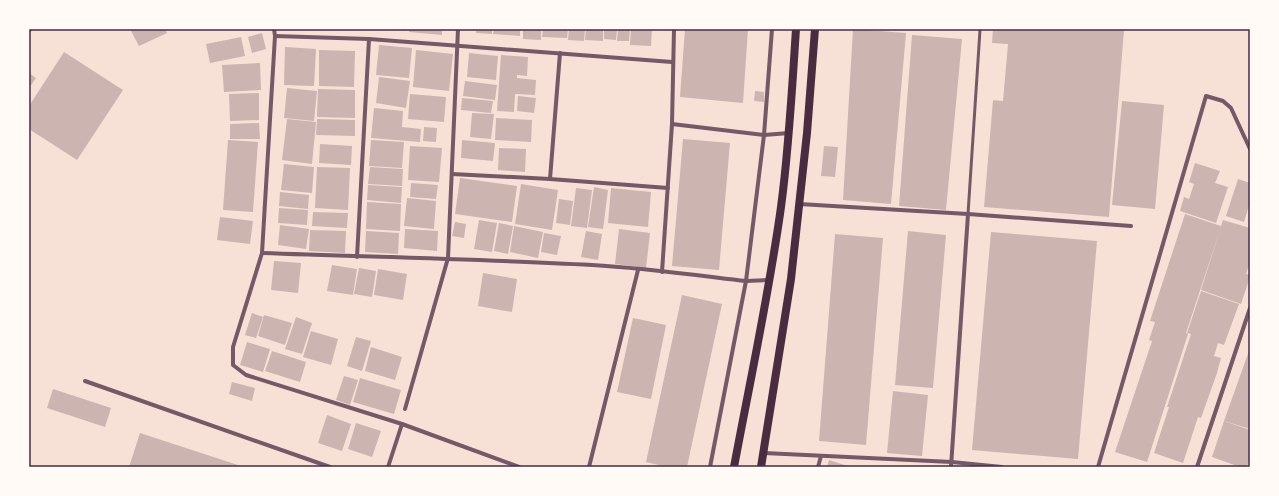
<svg xmlns="http://www.w3.org/2000/svg" width="1279" height="496" font-family="Overpass,sans-serif">
  <style>
    .building { fill: #ccb4b1 }
    .lines { fill: none; stroke-linecap: round; stroke-linejoin: round }
    .service { stroke: #755966; stroke-width: 3 }
    .minor { stroke: #755966; stroke-width: 4 }
    .secondary { stroke: #4a2c40; stroke-width: 8 }
    .neatline { fill: none; stroke: #4a2c40; stroke-width: 1.5 }
  </style>
  <rect width="100%" height="100%" fill="#f7e1d7"/>
  <g class="building">
    <path d="M130 29H165L167 33 139 46Z"/>
    <path d="M396 29H408L407 31 396 30Z"/>
    <path d="M409 29H442V35L409 32Z"/>
    <path d="M476 29H492V34L476 33Z"/>
    <path d="M494 29H520V36L493 34Z"/>
    <path d="M523 29H541V40L523 39Z"/>
    <path d="M543 29H568L567 38 542 37Z"/>
    <path d="M569 29H585L584 41 568 40Z"/>
    <path d="M586 29H603V41L585 40Z"/>
    <path d="M604 29H617L616 40 604 39Z"/>
    <path d="M618 29H630L629 41H617Z"/>
    <path d="M631 29H652L651 46 630 45Z"/>
    <path d="M685 29H748L743 103 680 97Z"/>
    <path d="M853 29 906 33 891 204 843 200Z"/>
    <path d="M993 29 1124 30 1109 217 984 207 993 100 1003 101 1008 44 992 43Z"/>
    <path d="M262 33 266 49 252 53 248 37Z"/>
    <path d="M912 35 962 39 946 210 899 206Z"/>
    <path d="M241 37 245 56 210 63 206 44Z"/>
    <path d="M379 45 412 48 409 78 376 75Z"/>
    <path d="M285 47 316 49 314 86 284 85Z"/>
    <path d="M319 50 355 51 354 87 319 86Z"/>
    <path d="M416 50 453 54 449 91 413 87Z"/>
    <path d="M64 52 123 90 77 160 29 129V106Z"/>
    <path d="M469 53 498 56 496 80 467 77Z"/>
    <path d="M501 55 528 57 527 76 517 75V78L536 80 535 95 515 94 514 112 497 111Z"/>
    <path d="M260 63 261 90 224 92 222 65Z"/>
    <path d="M29 73 36 78 29 88Z"/>
    <path d="M379 77 410 81 406 108 376 103Z"/>
    <path d="M465 81 497 85 495 100 463 96Z"/>
    <path d="M287 88 317 91 314 121 284 118Z"/>
    <path d="M318 89 355 90V118L317 117Z"/>
    <path d="M755 91 764 92V102L754 101Z"/>
    <path d="M259 93V120L230 121 229 94Z"/>
    <path d="M410 94 446 97 444 122 408 119Z"/>
    <path d="M518 96 536 98 534 113 517 111Z"/>
    <path d="M462 98 493 101 491 113 461 110Z"/>
    <path d="M1122 101 1164 105 1155 209 1112 205Z"/>
    <path d="M374 108 403 111 402 127 421 129 420 142 371 138Z"/>
    <path d="M472 113 494 114 491 139 470 137Z"/>
    <path d="M496 118 532 120 531 142 495 140Z"/>
    <path d="M287 119 316 122 312 164 282 160Z"/>
    <path d="M317 119 355 120V136L316 135Z"/>
    <path d="M259 123 260 139H230V124Z"/>
    <path d="M424 127 437 128 436 142 423 141Z"/>
    <path d="M683 139 730 143 719 270 672 266Z"/>
    <path d="M228 140 258 142 253 212 223 210Z"/>
    <path d="M371 140 404 142 402 168 369 166Z"/>
    <path d="M462 140 495 143 493 161 461 158Z"/>
    <path d="M320 144 352 146 351 165 319 163Z"/>
    <path d="M410 146 442 148 439 182 408 180Z"/>
    <path d="M824 146 838 147 835 177 821 176Z"/>
    <path d="M499 148 526 149 525 172 498 170Z"/>
    <path d="M1195 163 1220 171 1215 183 1228 187 1216 223 1180 211 1184 197 1189 199 1194 184 1189 182Z"/>
    <path d="M284 164 314 167 312 193 281 190Z"/>
    <path d="M317 167 350 168 348 210 315 208Z"/>
    <path d="M370 167 403 169 402 186 368 184Z"/>
    <path d="M460 178 517 186 512 222 455 214Z"/>
    <path d="M1238 179 1250 183V202L1244 222 1226 216Z"/>
    <path d="M411 183 438 185 436 199 410 197Z"/>
    <path d="M521 184 558 190 552 230 515 224Z"/>
    <path d="M368 185 402 187 401 203 367 200Z"/>
    <path d="M594 187 608 190 603 229 588 227Z"/>
    <path d="M576 188 592 190 587 228 571 226Z"/>
    <path d="M611 188 651 192 648 227 608 223Z"/>
    <path d="M280 192 309 195 308 209 279 206Z"/>
    <path d="M407 198 436 201 434 229 404 226Z"/>
    <path d="M559 199 573 201 570 225 556 223Z"/>
    <path d="M367 202 401 204 400 231 366 229Z"/>
    <path d="M279 208 308 210 307 225 278 223Z"/>
    <path d="M313 212 348 213 347 228 312 226Z"/>
    <path d="M1185 214 1221 226 1223 220 1250 228V262L1246 274 1250 275V277L1241 304 1201 290 1220 230 1186 333 1188 334 1147 462 1115 452 1152 341 1149 340 1155 322 1150 321Z"/>
    <path d="M220 217 253 221 250 244 217 240Z"/>
    <path d="M479 220 497 223 492 252 474 249Z"/>
    <path d="M455 222 466 224 464 238 452 236Z"/>
    <path d="M499 223 513 226 508 254 494 251Z"/>
    <path d="M280 225 309 229 306 249 278 245Z"/>
    <path d="M514 226 543 232 538 258 510 252Z"/>
    <path d="M405 229 438 231 437 251 404 248Z"/>
    <path d="M619 229 650 233 646 268 615 264Z"/>
    <path d="M310 230 346 231 345 253 309 251Z"/>
    <path d="M366 231 399 233 398 254 365 252Z"/>
    <path d="M586 231 602 234 598 260 581 257Z"/>
    <path d="M908 231 946 235 933 388 895 385Z"/>
    <path d="M991 232 1097 241 1078 459 972 450Z"/>
    <path d="M544 233 561 236 557 255 541 252Z"/>
    <path d="M835 234 883 238 866 445 819 441Z"/>
    <path d="M274 261 301 263 298 293 271 290Z"/>
    <path d="M332 265 357 269 353 295 327 291Z"/>
    <path d="M359 268 376 271 372 297 354 294Z"/>
    <path d="M378 269 407 274 403 300 374 295Z"/>
    <path d="M483 273 517 279 512 312 478 306Z"/>
    <path d="M1201 291 1239 304 1224 345 1218 343 1214 356 1221 358 1217 373 1201 418 1198 417 1183 463 1154 453 1169 407H1167L1191 334 1187 333Z"/>
    <path d="M682 295 722 304 687 467H667L646 462Z"/>
    <path d="M252 313 263 317 256 338 245 335Z"/>
    <path d="M264 315 292 323 285 345 258 336Z"/>
    <path d="M296 317 312 323 302 354 285 349Z"/>
    <path d="M633 318 666 325 651 399 617 392Z"/>
    <path d="M311 331 338 339 331 365 303 357Z"/>
    <path d="M356 337 371 341 362 371 347 366Z"/>
    <path d="M247 342 270 349 263 372 240 365Z"/>
    <path d="M371 347 402 357 395 380 365 371Z"/>
    <path d="M1250 348V429L1224 421Z"/>
    <path d="M272 351 306 362 300 382 265 371Z"/>
    <path d="M344 376 358 380 350 405 336 400Z"/>
    <path d="M360 378 401 390 394 414 353 402Z"/>
    <path d="M232 382 255 388 252 401 229 394Z"/>
    <path d="M53 389 111 408 105 427 47 408Z"/>
    <path d="M893 391 928 395 922 456 887 453Z"/>
    <path d="M327 415 351 424 342 451 318 443Z"/>
    <path d="M1224 421 1250 430V457L1247 467H1240L1212 457Z"/>
    <path d="M356 423 381 431 372 457 348 449Z"/>
    <path d="M140 433 244 467H129Z"/>
    <path d="M829 460 851 467H827Z"/>
  </g>
  <g class="lines">
    <path class="service" d="M968 214 980 30"/>
    <g class="minor">
      <path d="M274 29 275 36 262 253 233 347V365L246 375 402 424 519 467"/>
      <path d="M29 30 31 29"/>
      <path d="M275 36 369 39 672 62"/>
      <path d="M672 124 764 135 789 133"/>
      <path d="M452 174 550 179 668 188"/>
      <path d="M550 179 560 53"/>
      <path d="M799 204 968 214 1131 226"/>
      <path d="M262 253C372 257 482 259 592 265 644 268 695 275 746 281L769 280"/>
      <path d="M357 257 369 39"/>
      <path d="M662 272 672 124 674 29"/>
      <path d="M85 381 330 467"/>
      <path d="M405 409 448 258 458 29"/>
      <path d="M764 453 952 462 1002 467"/>
      <path d="M388 467 402 424"/>
      <path d="M589 467 638 270"/>
      <path d="M710 467 746 281 764 135 772 29"/>
      <path d="M818 467 821 456"/>
      <path d="M951 467 968 214"/>
      <path d="M1098 467 1206 96 1223 101 1231 108 1250 149"/>
      <path d="M1197 467 1250 308"/>
    </g>
    <g class="secondary">
      <path d="M734 467C750 381 769 294 781 207 789 148 792 89 796 29"/>
      <path d="M761 467 791 279 807 133 815 29"/>
    </g>
  </g>
  <rect width="1279" height="496" fill="none" stroke="#fffaf5" stroke-width="60"/>
  <rect x="30" y="30" width="1219" height="436" class="neatline"/>
</svg>
